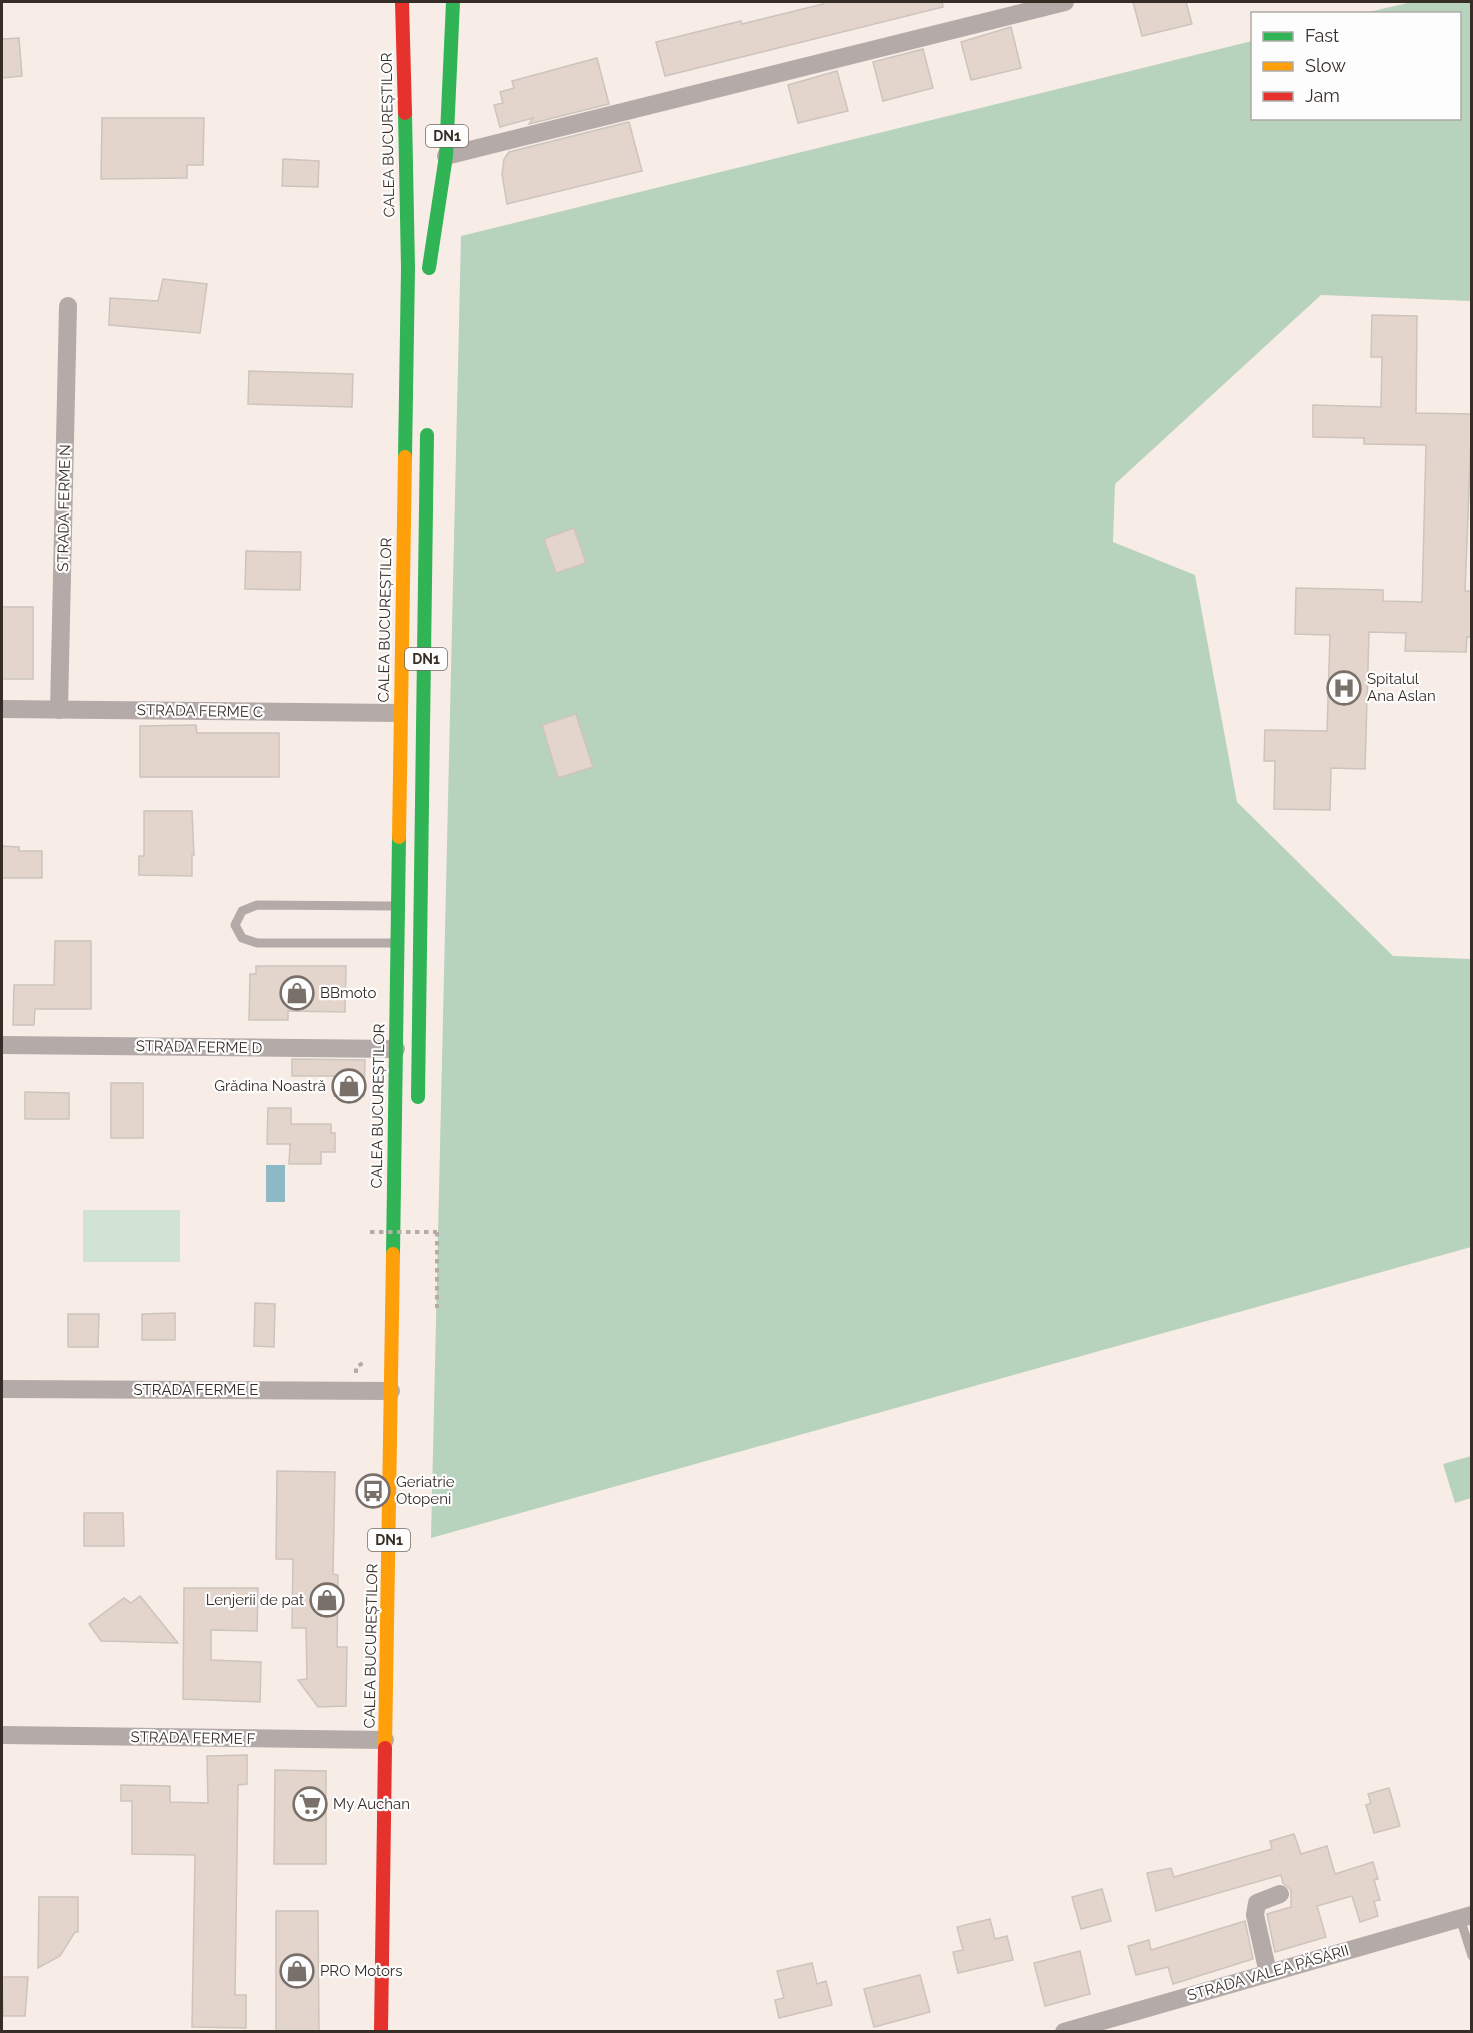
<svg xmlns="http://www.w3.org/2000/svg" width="1473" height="2033" font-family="Raleway,sans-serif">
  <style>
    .green { fill: #d1e3d3 }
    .forest { fill: #b7d2bd }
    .water { fill: #8db8c6 }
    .building { fill: #e3d5cb; stroke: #cdc4be; stroke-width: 1.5 }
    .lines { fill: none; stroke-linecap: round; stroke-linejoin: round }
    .path { stroke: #b5acaa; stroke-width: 4; stroke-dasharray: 4.5 4.5; stroke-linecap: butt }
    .lane { stroke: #b4aaa8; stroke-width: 9 }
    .street { stroke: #b4aaa8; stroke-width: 18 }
    .fast { stroke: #30b455; stroke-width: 14 }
    .slow { stroke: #ff9f0a; stroke-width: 14 }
    .jam { stroke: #e5322d; stroke-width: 14 }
    .path-bridge { stroke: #b5acaa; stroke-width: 4; stroke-dasharray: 4.5 4.5; stroke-linecap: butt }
    .labels { text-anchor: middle; stroke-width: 4.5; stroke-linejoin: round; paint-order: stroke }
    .shield { fill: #fdfdfd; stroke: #716b66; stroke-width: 1.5 }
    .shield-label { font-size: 14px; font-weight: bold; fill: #352d26 }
    .street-label { font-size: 15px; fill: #352d26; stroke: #fdfdfd }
    .poi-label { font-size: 15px; fill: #352d26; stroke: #fdfdfd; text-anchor: start }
  </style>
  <rect width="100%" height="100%" fill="#f8ede6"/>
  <rect class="green" x="83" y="1210" width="97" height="52"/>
  <g class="forest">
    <path d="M1412 2H1471V301L1321 295 1115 484 1113 542 1195 575 1237 802 1393 956 1471 959V1247L431 1538 461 236 1252 41V118H1460V14L1364 13Z"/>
    <path d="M1471 1456V1498L1455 1503 1443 1464Z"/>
  </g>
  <rect class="water" x="266" y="1165" width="19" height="37"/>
  <g class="building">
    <path d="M822 2H942L943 7 665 76 656 42 741 21 742 24 823 4Z"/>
    <path d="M1133 2H1186L1192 24 1142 36Z"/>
    <path d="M1011 27 1021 68 971 80 961 42Z"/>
    <path d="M19 38 22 76 2 78V39Z"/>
    <path d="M923 49 933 88 883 101 873 62Z"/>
    <path d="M597 58 609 104 529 124 533 118 500 127 494 105 503 103 500 92 514 88 512 81Z"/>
    <path d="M837 71 848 111 798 123 788 85Z"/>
    <path d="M102 118H204L203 165H187V178L101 179Z"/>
    <path d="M629 122 642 171 507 204 502 174 504 159 509 152Z"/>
    <path d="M283 159 319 161 318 187 282 186Z"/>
    <path d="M163 279 207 284 200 333 109 325 110 298 158 301Z"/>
    <path d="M1372 315 1417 316 1416 413 1472 414 1465 591H1472V637H1467L1466 652 1405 651 1406 633 1369 632 1365 769 1331 768 1330 810 1274 809 1275 761H1264L1265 730 1327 731 1330 635 1295 634 1296 588 1383 590V601L1422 602 1426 445 1364 444V438L1313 437V405L1381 407 1382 357H1371Z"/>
    <path d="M249 371 353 374 352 407 248 404Z"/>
    <path d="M574 528 586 563 556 573 544 539Z"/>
    <path d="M246 551 301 552 300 590 245 589Z"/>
    <rect x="2" y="607" width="31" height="72"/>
    <path d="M576 714 593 767 558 778 542 725Z"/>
    <path d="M196 725 197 733H279V777H140V726Z"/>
    <path d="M144 811H192L194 855H192V876L139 875V856H144Z"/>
    <path d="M2 846 19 847V851H42V878H2Z"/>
    <path d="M55 941H91V1009H35L34 1025H13L14 985H54Z"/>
    <path d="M256 966H346L345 1012 288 1011V1020H249L250 974H256Z"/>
    <path d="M292 1059 365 1060 364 1096H334V1076H292Z"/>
    <rect x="111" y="1083" width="32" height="55"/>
    <path d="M25 1092 69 1093V1119H25Z"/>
    <path d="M268 1108H291V1124H331V1133H335V1152H321V1164H289L290 1144H267Z"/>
    <path d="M255 1303 275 1304 274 1347 254 1346Z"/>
    <path d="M175 1313V1340H142V1314Z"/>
    <path d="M68 1314H99L98 1347H68Z"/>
    <path d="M277 1471 335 1472 333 1574 338 1575 337 1647H347L346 1706 318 1707 298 1680 307 1679 306 1628H292L293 1559H276Z"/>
    <path d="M84 1513H123L124 1546H84Z"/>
    <path d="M184 1588H258L257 1631 211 1630V1660L261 1662 260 1702 183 1699Z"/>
    <path d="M140 1596 178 1643 101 1641 89 1624 124 1598 131 1603Z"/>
    <path d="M247 1755V1784L238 1785 235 1995H246V2028L192 2027 195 1855 132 1854V1801H121V1785L170 1786V1802L208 1803 207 1756Z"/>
    <path d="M275 1770 326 1771V1864H274Z"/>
    <path d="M1389 1788 1400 1826 1374 1833 1366 1805 1371 1803 1368 1794Z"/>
    <path d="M1294 1834 1301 1854 1327 1846 1335 1874 1373 1862 1378 1879 1374 1880 1380 1900 1374 1901 1378 1916 1360 1922 1352 1896 1317 1906 1326 1937 1275 1952 1267 1914 1291 1907V1890L1283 1883 1281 1875 1156 1911 1147 1873 1171 1868 1174 1877 1272 1849 1270 1841Z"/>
    <path d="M1102 1889 1111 1921 1081 1929 1072 1897Z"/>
    <path d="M39 1897H78V1932H75L60 1956 38 1968Z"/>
    <path d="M276 1911H318L319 2031H276Z"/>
    <path d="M990 1919 995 1939 1007 1936 1013 1960 958 1973 953 1952 963 1950 957 1927Z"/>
    <path d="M1245 1921 1253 1959 1173 1984 1168 1967 1136 1975 1128 1946 1149 1940 1151 1950Z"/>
    <path d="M1080 1951 1090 1994 1045 2006 1034 1963Z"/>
    <path d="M812 1963 817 1984 826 1981 832 2005 779 2018 775 2000 784 1998 777 1971Z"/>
    <path d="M920 1975 930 2012 874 2027 864 1989Z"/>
    <path d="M2 1977H28L25 2016H3Z"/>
  </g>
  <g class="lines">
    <g class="path">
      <path d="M437 1232V1308"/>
      <path d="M356 1373V1367L365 1362"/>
    </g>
    <g class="lane">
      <path d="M392 906 257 905 242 911 235 925 242 938 257 943H394"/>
      <path d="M1460 1918 1472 1956"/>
    </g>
    <g class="street">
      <path d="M446 156 1065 2"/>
      <path d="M2 709 399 713"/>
      <path d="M59 710 68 306"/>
      <path d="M2 1045 396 1049"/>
      <path d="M2 1389 391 1391"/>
      <path d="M2 1735 385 1740"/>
      <path d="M1268 1973 1255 1915 1257 1903 1280 1894"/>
      <path d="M1064 2032 1472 1915"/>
    </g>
    <g class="fast">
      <path d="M405 113 408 268 405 457"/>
      <path d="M429 268 446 156 453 2"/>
      <path d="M418 1097 427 435"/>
      <path d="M393 1254 399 837"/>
    </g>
    <g class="slow">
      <path d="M399 837 405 457"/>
      <path d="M385 1748 393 1254"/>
    </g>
    <g class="jam">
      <path d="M402 2 405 113"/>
      <path d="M381 2032 385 1748"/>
    </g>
    <path class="path-bridge" d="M370 1232H437"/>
  </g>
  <defs>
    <g id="hospital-ring" transform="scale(1.725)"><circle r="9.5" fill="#fdfdfd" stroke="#797069" stroke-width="1.5"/><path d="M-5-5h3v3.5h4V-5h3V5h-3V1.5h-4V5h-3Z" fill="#797069"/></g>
    <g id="shop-ring" transform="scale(1.725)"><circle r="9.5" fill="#fdfdfd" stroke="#797069" stroke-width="1.5"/><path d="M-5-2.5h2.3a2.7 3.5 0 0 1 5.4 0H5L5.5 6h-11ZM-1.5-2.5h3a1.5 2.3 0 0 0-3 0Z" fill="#797069"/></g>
    <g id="bus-ring" transform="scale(1.725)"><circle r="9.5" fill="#fdfdfd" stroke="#797069" stroke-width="1.5"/><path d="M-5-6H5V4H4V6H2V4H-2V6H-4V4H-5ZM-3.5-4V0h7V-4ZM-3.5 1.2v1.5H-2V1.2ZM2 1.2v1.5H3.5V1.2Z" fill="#797069"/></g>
    <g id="supermarket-ring" transform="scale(1.725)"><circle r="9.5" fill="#fdfdfd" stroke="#797069" stroke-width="1.5"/><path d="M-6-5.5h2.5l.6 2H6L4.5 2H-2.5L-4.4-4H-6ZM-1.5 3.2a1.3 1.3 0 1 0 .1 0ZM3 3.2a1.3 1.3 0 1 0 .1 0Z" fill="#797069"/></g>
  </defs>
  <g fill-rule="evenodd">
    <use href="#hospital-ring" x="1344" y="688"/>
    <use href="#shop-ring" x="297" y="993"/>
    <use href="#shop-ring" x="349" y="1086"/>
    <use href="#bus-ring" x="373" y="1491"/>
    <use href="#shop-ring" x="327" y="1600"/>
    <use href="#supermarket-ring" x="310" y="1804"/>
    <use href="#shop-ring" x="297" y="1971"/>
  </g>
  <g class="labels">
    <g class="shield">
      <rect x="426" y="125" width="42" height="22" rx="4.5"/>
      <rect x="405" y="648" width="42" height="22" rx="4.5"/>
      <rect x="368" y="1529" width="42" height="22" rx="4.5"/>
    </g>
    <g class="shield-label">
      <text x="447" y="141">DN1</text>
      <text x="426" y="664">DN1</text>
      <text x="389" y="1545">DN1</text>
    </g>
    <g class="street-label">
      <text transform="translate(388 135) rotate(-91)" y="5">CALEA BUCUREȘTILOR</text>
      <text transform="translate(64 508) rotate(-89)" y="5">STRADA FERME N</text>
      <text transform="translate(385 620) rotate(-89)" y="5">CALEA BUCUREȘTILOR</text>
      <text transform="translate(200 711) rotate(1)" y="5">STRADA FERME C</text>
      <text transform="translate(199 1047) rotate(1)" y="5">STRADA FERME D</text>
      <text transform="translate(378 1106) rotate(-89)" y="5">CALEA BUCUREȘTILOR</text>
      <text x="196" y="1395">STRADA FERME E</text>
      <text transform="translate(371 1646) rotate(-89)" y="5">CALEA BUCUREȘTILOR</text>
      <text transform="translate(193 1738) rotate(1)" y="5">STRADA FERME F</text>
      <text transform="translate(1268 1973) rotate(-16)" y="5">STRADA VALEA PĂSĂRII</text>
    </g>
    <g class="poi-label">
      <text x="1367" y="684">Spitalul<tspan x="1367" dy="17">Ana Aslan</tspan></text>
      <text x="320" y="998">BBmoto</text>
      <text x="326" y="1091" text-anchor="end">Grădina Noastră</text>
      <text x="396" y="1487">Geriatrie<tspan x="396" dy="17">Otopeni</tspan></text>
      <text x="304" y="1605" text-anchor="end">Lenjerii de pat</text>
      <text x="333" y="1809">My Auchan</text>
      <text x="320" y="1976">PRO Motors</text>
    </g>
  </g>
  <rect width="1473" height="2033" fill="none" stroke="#352d26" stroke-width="6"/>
  <rect x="1251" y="12" width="210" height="108" fill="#fdfdfd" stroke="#adaaa7" stroke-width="1.5"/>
  <rect x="1263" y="32" width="30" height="9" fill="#30b455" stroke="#adaaa7" stroke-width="1.5"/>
  <text x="1305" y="42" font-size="18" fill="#352d26">Fast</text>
  <rect x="1263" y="62" width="30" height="9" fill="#ff9f0a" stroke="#adaaa7" stroke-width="1.5"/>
  <text x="1305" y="72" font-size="18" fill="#352d26">Slow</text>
  <rect x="1263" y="92" width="30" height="9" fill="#e5322d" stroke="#adaaa7" stroke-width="1.5"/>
  <text x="1305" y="102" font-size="18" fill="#352d26">Jam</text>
</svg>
